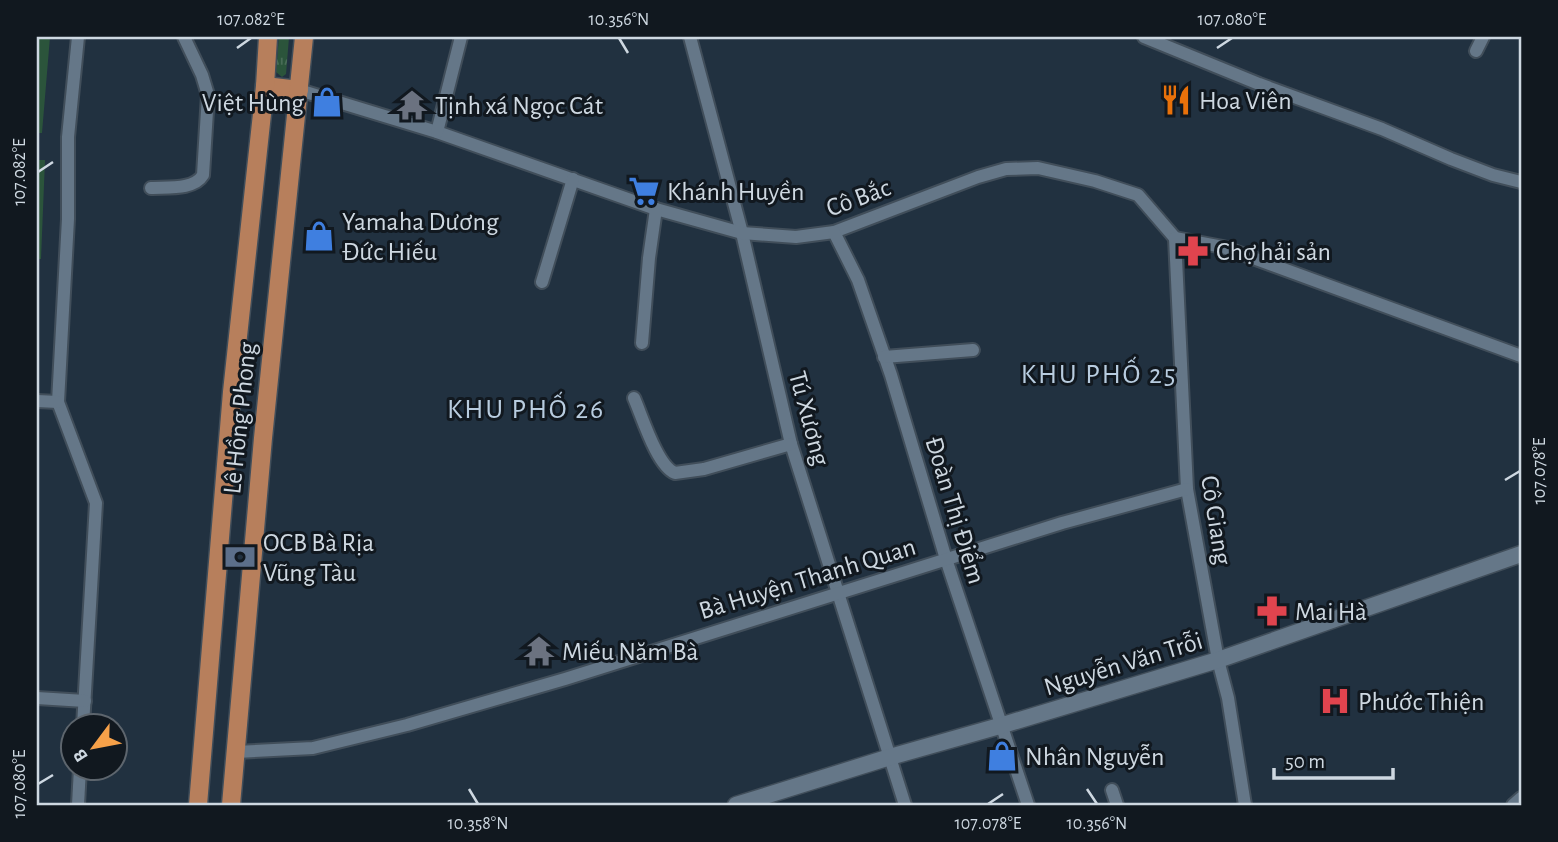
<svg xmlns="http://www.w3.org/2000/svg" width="1558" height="842" font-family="'Alegreya Sans',sans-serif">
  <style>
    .grass { fill: url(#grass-tufts) }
    .pitch { fill: #2b543b }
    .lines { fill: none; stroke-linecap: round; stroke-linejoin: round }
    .minor-casing { stroke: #414e5a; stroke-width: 16 }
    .tertiary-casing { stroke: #414e5a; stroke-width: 19 }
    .primary-casing { stroke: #414e5a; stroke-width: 21 }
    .minor { stroke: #657788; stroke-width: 12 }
    .tertiary { stroke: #657788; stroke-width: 16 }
    .primary { stroke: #b77f5c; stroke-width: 18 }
    .ticks { fill: none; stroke: #ced8e1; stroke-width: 2.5 }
    .labels { text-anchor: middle; stroke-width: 6; stroke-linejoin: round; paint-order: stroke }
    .poi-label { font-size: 26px; fill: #ced8e1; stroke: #11181f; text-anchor: start }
    .street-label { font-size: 26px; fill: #ced8e1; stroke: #11181f }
    .neighbourhood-label { font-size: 28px; letter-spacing: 2px; fill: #b8ccdf; stroke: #11181f }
    .neatline { fill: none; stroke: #ced8e1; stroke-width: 2.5 }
    .ticks-label { font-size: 18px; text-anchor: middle; fill: #ced8e1 }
  </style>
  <defs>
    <pattern id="grass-tufts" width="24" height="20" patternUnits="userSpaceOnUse" patternTransform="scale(1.75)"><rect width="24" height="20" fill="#2b543b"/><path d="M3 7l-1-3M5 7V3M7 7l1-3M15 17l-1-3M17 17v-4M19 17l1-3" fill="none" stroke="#496c57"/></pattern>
  </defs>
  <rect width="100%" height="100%" fill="#213140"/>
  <path class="grass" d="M279 37H289L286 74 282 77 276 72Z"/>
  <g class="pitch">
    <path d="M37 37H50L42 133H37Z"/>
    <path d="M37 160H45L41 259H37Z"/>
  </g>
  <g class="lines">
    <g class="minor-casing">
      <g id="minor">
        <path d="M78 37 68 137V219L58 402 96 503 83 726"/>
        <path d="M690 37 742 233 791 444 905 805"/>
        <path d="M1144 37 1259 84 1382 129 1451 159 1493 175 1521 182"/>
        <path d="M1476 51 1483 37"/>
        <path d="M299 90 437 132 656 209 742 233 796 237 834 232 978 177 1006 169 1038 168 1095 181 1138 195 1175 238"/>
        <path d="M437 132 461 37"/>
        <path d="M151 188C168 187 194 190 203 175L208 95 202 75 184 37"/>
        <path d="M834 232 858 280 891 375 946 559 1028 805"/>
        <path d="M1175 238 1187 489 1218 660 1228 698 1245 805"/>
        <path d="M1175 238 1223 247 1521 356"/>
        <path d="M542 282 573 179"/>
        <path d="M642 343 649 258 656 209"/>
        <path d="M884 357 973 350"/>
        <path d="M634 398C642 416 657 466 675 473L704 469 791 444"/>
        <path d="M37 401 58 402"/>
        <path d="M37 698 85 701"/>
        <path d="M236 752 313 748 407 725 565 679 1062 523 1187 489"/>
        <path d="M1112 790 1117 805"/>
        <path d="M78 805 80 768"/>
        <path d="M1513 805 1521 798"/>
      </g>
    </g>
    <g class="tertiary-casing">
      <path id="tertiary" d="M736 805 890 757 1003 725 1218 660 1521 554"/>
    </g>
    <g class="primary-casing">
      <g id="primary">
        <path d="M265 86 299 90"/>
        <path d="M198 805 232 392 265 86 268 37"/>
        <path d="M231 805 263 438 304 37"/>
      </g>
    </g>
    <use href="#minor" class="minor"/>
    <use href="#tertiary" class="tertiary"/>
    <use href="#primary" class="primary"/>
  </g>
  <path class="ticks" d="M619 38 628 53M237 48 251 38M1217 48 1232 38M38 172 53 162M1505 480 1520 471M38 784 53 775M469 789 478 804M1087 789 1097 804M988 804 1003 794"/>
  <defs>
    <g id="restaurant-bare" transform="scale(2.415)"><path d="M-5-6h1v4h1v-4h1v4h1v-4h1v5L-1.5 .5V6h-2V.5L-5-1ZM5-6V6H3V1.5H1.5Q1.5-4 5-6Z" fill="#e8710a" stroke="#11181f" stroke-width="2.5" paint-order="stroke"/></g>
    <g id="shop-bare" transform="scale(2.415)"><path d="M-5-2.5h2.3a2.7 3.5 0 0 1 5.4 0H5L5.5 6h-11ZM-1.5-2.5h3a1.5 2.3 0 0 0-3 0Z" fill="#3f7fe0" stroke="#11181f" stroke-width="2.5" paint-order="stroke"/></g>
    <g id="temple-bare" transform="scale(2.415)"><path d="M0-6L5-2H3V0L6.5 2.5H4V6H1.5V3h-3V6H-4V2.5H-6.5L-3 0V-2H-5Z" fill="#6b7280" stroke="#11181f" stroke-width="2.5" paint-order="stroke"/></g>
    <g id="supermarket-bare" transform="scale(2.415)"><path d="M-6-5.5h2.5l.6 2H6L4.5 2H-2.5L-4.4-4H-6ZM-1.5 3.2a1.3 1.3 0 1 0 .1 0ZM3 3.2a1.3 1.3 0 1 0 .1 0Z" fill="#3f7fe0" stroke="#11181f" stroke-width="2.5" paint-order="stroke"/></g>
    <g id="pharmacy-bare" transform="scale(2.415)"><path d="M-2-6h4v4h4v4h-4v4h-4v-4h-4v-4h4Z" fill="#e0444e" stroke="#11181f" stroke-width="2.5" paint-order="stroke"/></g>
    <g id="bank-bare" transform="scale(2.415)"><path d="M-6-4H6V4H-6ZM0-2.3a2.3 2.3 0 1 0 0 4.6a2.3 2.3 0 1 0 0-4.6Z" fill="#5c6f8a" stroke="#11181f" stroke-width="2.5" paint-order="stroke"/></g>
    <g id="hospital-bare" transform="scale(2.415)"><path d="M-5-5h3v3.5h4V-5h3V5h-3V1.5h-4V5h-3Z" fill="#e0444e" stroke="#11181f" stroke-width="2.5" paint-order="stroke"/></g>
  </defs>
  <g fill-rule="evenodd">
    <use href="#restaurant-bare" x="1176" y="100"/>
    <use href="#shop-bare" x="327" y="102"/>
    <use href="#temple-bare" x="412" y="105"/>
    <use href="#supermarket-bare" x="644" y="191"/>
    <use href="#shop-bare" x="319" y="236"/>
    <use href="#pharmacy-bare" x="1193" y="251"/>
    <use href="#bank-bare" x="240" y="557"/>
    <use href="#pharmacy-bare" x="1272" y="611"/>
    <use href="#temple-bare" x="539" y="651"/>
    <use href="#hospital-bare" x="1335" y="701"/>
    <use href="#shop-bare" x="1002" y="756"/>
  </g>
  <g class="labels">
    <g class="poi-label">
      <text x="1199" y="109">Hoa Viên</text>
      <text x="304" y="111" text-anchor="end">Việt Hùng</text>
      <text x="435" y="114">Tịnh xá Ngọc Cát</text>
      <text x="667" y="200">Khánh Huyền</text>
      <text x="342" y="230">Yamaha Dương<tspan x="342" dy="30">Đức Hiếu</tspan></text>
      <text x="1216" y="260">Chợ hải sản</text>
      <text x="263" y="551">OCB Bà Rịa<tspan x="263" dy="30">Vũng Tàu</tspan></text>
      <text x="1295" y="620">Mai Hà</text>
      <text x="562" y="660">Miếu Năm Bà</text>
      <text x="1358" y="710">Phước Thiện</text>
      <text x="1025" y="765">Nhân Nguyễn</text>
    </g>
    <g class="street-label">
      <text transform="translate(858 197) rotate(-20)" y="9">Cô Bắc</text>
      <text transform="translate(239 418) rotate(-84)" y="9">Lê Hồng Phong</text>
      <text transform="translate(810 418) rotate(75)" y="9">Tú Xương</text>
      <text transform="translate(956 510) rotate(73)" y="9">Đoàn Thị Điểm</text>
      <text transform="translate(1217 520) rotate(81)" y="9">Cô Giang</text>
      <text transform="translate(807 578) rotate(-17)" y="9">Bà Huyện Thanh Quan</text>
      <text transform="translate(1123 663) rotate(-17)" y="9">Nguyễn Văn Trỗi</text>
    </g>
    <g class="neighbourhood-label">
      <text x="1099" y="383">KHU PHỐ 25</text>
      <text x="526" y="418">KHU PHỐ 26</text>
    </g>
  </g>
  <rect width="1558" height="842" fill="none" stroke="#11181f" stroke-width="77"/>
  <g transform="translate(94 747) rotate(238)"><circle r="33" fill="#11181f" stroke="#5d656d" stroke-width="2"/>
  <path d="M0-5L12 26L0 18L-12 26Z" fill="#f7a149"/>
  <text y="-10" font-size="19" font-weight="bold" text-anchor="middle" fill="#ced8e1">B</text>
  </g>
  <path d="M1274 768v10h119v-10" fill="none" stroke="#ced8e1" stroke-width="3.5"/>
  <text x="1285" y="768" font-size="21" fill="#ced8e1" stroke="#11181f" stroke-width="5" paint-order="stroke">50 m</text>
  <rect x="38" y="38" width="1482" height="766" class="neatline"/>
  <g class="ticks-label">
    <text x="251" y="25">107.082°E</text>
    <text x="619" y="25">10.356°N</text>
    <text x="1232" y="25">107.080°E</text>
    <text transform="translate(19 172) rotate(-90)" y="6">107.082°E</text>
    <text transform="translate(1539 471) rotate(-90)" y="6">107.078°E</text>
    <text transform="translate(19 784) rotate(-90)" y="6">107.080°E</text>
    <text x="478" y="829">10.358°N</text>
    <text x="988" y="829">107.078°E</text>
    <text x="1097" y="829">10.356°N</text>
  </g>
</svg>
